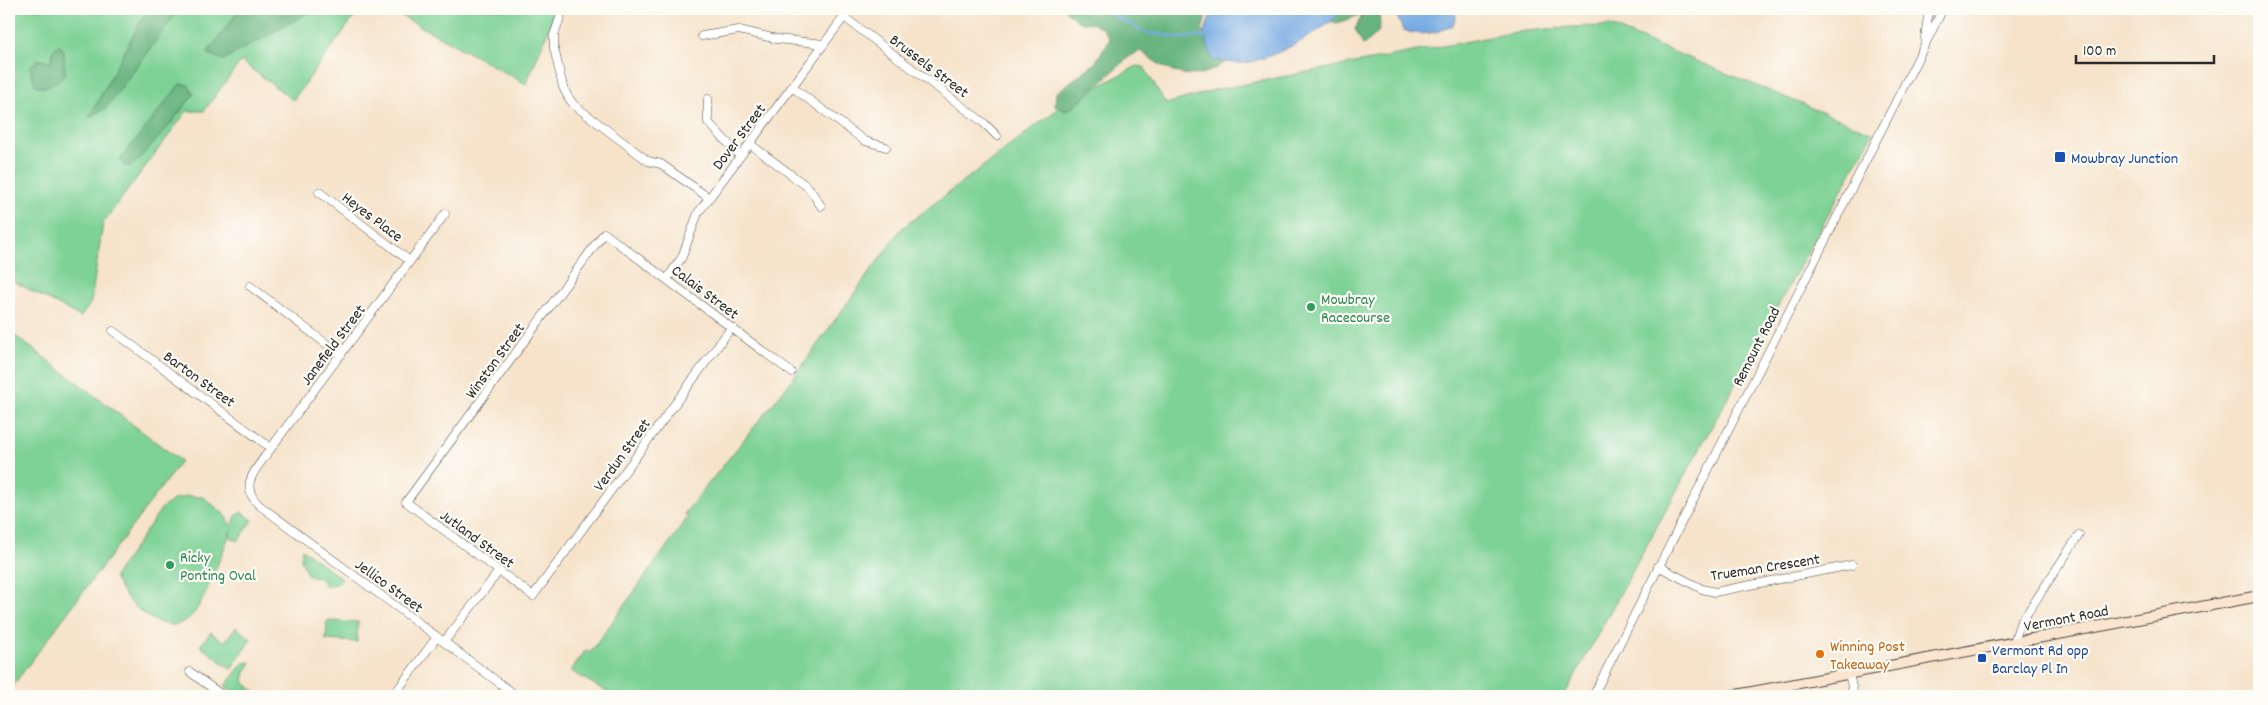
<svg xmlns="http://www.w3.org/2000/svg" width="2268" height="705" font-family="Dekko,sans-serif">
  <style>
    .green { fill: #7ed295; stroke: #547e60 }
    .forest { fill: #66b47e; stroke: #487054 }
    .water { fill: #75a9e2; stroke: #506a86 }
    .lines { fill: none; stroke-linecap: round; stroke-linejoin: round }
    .stream { stroke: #75a9e2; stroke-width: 2.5 }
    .street-casing { stroke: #494743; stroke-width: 9 }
    .secondary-casing { stroke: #494743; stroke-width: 12 }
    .street { stroke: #fff; stroke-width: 8 }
    .secondary { stroke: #fbe5cf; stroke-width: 10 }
    .transit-dot { fill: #1a4fb4; stroke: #fdfcf7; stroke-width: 2 }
    .leisure-dot { fill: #2e9e5b; stroke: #fdfcf7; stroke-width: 2 }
    .food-dot { fill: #e8710a; stroke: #fdfcf7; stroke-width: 2 }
    .labels { text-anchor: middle; stroke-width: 4.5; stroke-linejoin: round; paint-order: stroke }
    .street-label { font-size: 16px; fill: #2b2b2b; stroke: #fdfcf7 }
    .transit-label { font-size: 16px; fill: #164399; stroke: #fdfcf7; text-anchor: start }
    .leisure-label { font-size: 16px; fill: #27864d; stroke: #fdfcf7; text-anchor: start }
    .food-label { font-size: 16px; fill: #c56008; stroke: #fdfcf7; text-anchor: start }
  </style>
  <rect width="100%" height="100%" fill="#fdfcf7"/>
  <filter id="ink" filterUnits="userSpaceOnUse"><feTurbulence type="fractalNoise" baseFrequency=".02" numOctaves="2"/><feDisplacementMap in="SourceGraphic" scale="10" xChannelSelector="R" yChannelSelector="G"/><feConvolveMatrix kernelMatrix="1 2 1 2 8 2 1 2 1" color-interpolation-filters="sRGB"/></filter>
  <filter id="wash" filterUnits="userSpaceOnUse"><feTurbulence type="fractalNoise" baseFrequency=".0096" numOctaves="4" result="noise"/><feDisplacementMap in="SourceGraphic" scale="20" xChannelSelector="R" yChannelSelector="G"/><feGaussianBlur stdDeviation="1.12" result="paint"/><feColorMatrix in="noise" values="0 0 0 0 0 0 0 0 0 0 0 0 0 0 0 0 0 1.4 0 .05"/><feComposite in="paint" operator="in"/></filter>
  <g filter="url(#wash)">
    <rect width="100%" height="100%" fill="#f6e3ca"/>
    <g class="green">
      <path d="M9 9H360L293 100 241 61 204 111H187L103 223 91 302 81 317 9 279Z"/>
      <path d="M389 9H557L526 84Z"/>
      <path d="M1610 26 1873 133 1564 696H614L571 671 586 650 590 653 688 517 684 514 788 385 901 229 1063 105 1137 66 1144 67 1166 104 1214 90 1516 32 1569 27Z"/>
      <path d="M9 331 181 461 9 691Z"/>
      <path d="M187 496 203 497 223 513 232 527 236 516 241 512 253 520 238 541 230 537 231 530C225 547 218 564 211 580 200 607 187 638 152 619 135 610 122 594 114 577L161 509 173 500Z"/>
      <path d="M302 549 342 579 336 584 326 586 319 577 308 576 301 560Z"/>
      <path d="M327 621 358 622 357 642 326 640Z"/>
      <path d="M236 627 251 639 231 669 200 646 211 632 224 642Z"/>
      <path d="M251 662 245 672 243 681 257 694 255 696H238L225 686 243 663Z"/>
    </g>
    <g class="forest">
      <path d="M147 9H179L107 107 89 118Z"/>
      <path d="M240 9H315L223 60 207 53Z"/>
      <path d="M1064 9H1208L1202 30 1220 46 1225 62C1194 86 1168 73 1141 51L1130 56 1076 105 1066 111 1055 106 1056 93 1095 63 1110 39 1102 28 1092 23 1079 22Z"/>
      <path d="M1330 9H1378C1382 32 1381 31 1363 45L1355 29 1363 14 1337 23 1326 20Z"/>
      <path d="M59 44 64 51 65 75C57 83 46 91 35 85L30 67 37 60 51 61 53 50Z"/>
      <path d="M180 84 188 85 194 94 164 132 135 163 130 166H124L120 160Z"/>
    </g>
    <g class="water">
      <path d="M1213 9H1344C1327 30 1270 61 1243 63 1233 64 1222 61 1212 60L1204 33Z"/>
      <path d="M1394 9H1453L1456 16 1453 26C1435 33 1422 37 1403 30Z"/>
    </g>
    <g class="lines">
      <path class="stream" d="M1102 9 1144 32 1179 38 1206 36"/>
    </g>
  </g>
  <g filter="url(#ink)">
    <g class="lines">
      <g class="street-casing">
        <g id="street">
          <path d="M563 9 554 35V48L563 87 568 97 574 105 648 161 661 164 709 198"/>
          <path d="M702 36 739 30 777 39 824 44"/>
          <path d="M1925 38 1929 9"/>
          <path d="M792 87 865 141 886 147"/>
          <path d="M708 99V122L740 156"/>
          <path d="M750 144 809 188 821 206"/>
          <path d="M319 192 410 261"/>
          <path d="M445 214 271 448C258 468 237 484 259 505L517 696"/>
          <path d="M667 279 682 257 698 213 844 17 984 123 997 136"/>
          <path d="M250 286 341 355"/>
          <path d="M731 328 533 596 406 502 604 233 791 372"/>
          <path d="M113 331 271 448"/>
          <path d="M1658 566 1702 589 1715 592 1852 565"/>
          <path d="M444 642 499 571"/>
          <path d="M2014 642 2020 624 2079 535"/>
          <path d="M190 672 223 696"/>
          <path d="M1849 674 1854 696"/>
          <path d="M393 696 437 637"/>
          <path d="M1593 696 1943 9"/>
        </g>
      </g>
      <g class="secondary-casing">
        <path id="secondary" d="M1731 696 2259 596"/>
      </g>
      <use href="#street" class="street"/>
      <use href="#secondary" class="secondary"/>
    </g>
  </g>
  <g class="transit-dot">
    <rect x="2054" y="151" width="12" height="12" rx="2.5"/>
    <rect x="1977" y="653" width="10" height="10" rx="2.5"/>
  </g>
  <g class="leisure-dot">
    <circle cx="1311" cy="307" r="5"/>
    <circle cx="170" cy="565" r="5"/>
  </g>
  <circle class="food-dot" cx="1820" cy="654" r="5"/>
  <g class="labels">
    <g class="street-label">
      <text transform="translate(930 65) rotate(37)" y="6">Brussels Street</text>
      <text transform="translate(738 136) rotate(-53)" y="6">Dover Street</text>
      <text transform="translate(373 216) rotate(37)" y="6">Heyes Place</text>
      <text transform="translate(706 291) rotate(37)" y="6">Calais Street</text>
      <text transform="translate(332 344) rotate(-53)" y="6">Janefield Street</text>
      <text transform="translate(1755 346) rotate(-63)" y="6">Remount Road</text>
      <text transform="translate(494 360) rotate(-54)" y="6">Winston Street</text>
      <text transform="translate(200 378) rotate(36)" y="6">Barton Street</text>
      <text transform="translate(621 454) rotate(-54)" y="6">Verdun Street</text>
      <text transform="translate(478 538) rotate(36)" y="6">Jutland Street</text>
      <text transform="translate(1765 566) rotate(-9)" y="6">Trueman Crescent</text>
      <text transform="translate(390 585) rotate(36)" y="6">Jellico Street</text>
      <text transform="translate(2066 617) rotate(-11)" y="6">Vermont Road</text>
    </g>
    <g class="transit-label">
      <text x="2071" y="163">Mowbray Junction</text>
      <text x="1992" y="655">Vermont Rd opp<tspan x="1992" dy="18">Barclay Pl In</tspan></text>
    </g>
    <g class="leisure-label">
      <text x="1321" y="304">Mowbray<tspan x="1321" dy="18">Racecourse</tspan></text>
      <text x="180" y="562">Ricky<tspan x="180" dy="18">Ponting Oval</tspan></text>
    </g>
    <g class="food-label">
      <text x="1830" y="651">Winning Post<tspan x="1830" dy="18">Takeaway</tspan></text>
    </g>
  </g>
  <rect width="2268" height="705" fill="none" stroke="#fdfcf7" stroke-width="30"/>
  <path d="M2076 55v8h138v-8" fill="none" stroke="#2b2b2b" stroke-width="2.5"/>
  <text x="2083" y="55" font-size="15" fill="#2b2b2b" stroke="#fdfcf7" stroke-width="4" paint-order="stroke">100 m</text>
</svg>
